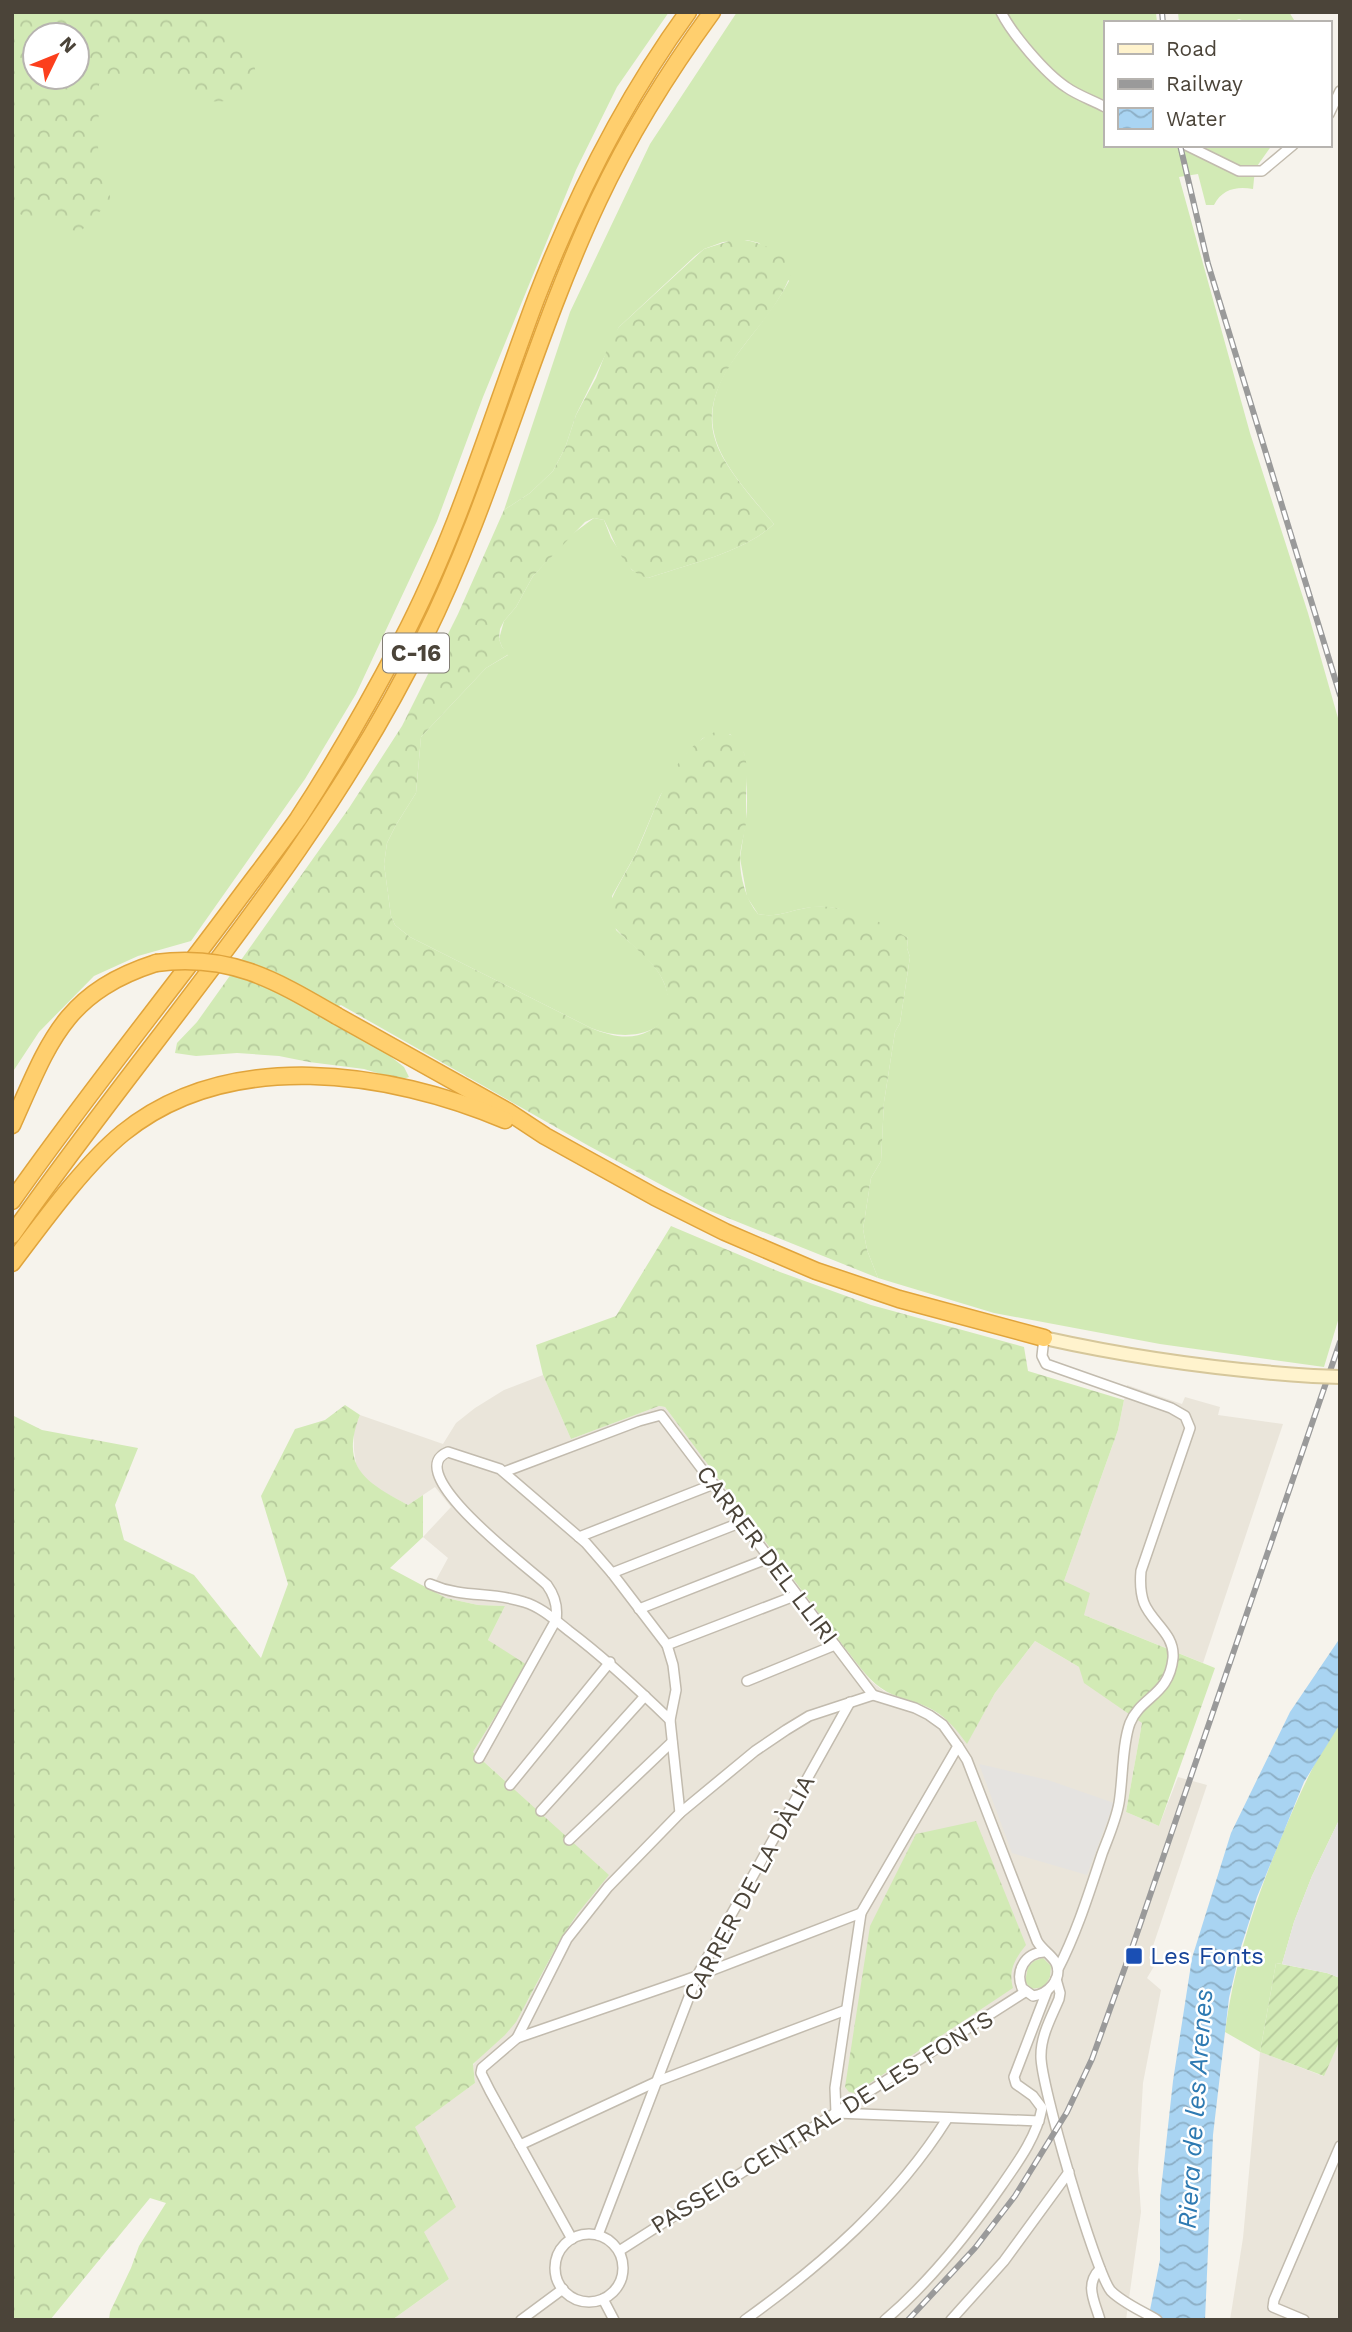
<svg xmlns="http://www.w3.org/2000/svg" width="1352" height="2332" font-family="'Work Sans',sans-serif">
  <style>
    .residential { fill: #eae5da }
    .grass { fill: #d2eab5 }
    .forest { fill: url(#forest-crowns); fill-rule: evenodd }
    .garden { fill: url(#garden-furrows) }
    .parking { fill: #e5e3e0 }
    .water { fill: url(#water-waves) }
    .lines { fill: none; stroke-linecap: round; stroke-linejoin: round }
    .street-casing { stroke: #c2bbae; stroke-width: 12 }
    .secondary-casing { stroke: #d6c79b; stroke-width: 16 }
    .highway-casing { stroke: #e0a43c; stroke-width: 19 }
    .street { stroke: #fff; stroke-width: 9 }
    .secondary { stroke: #fff3cd; stroke-width: 12 }
    .highway { stroke: #ffcf6e; stroke-width: 16 }
    .rail-casing { stroke: #9a9a9a; stroke-width: 6 }
    .rail { stroke: #fff; stroke-width: 3.5; stroke-dasharray: 10; stroke-linecap: butt }
    .secondary-bridge-casing { stroke: #d6c79b; stroke-width: 16; stroke-linecap: butt }
    .highway-bridge-casing { stroke: #e0a43c; stroke-width: 19; stroke-linecap: butt }
    .secondary-bridge { stroke: #fff3cd; stroke-width: 12 }
    .highway-bridge { stroke: #ffcf6e; stroke-width: 16 }
    .transit-dot { fill: #1a4fb4; stroke: #fff; stroke-width: 2.5 }
    .labels { text-anchor: middle; stroke-width: 5; stroke-linejoin: round; paint-order: stroke }
    .shield { fill: #fff; stroke: #817c74; stroke-width: 2 }
    .shield-label { font-size: 23px; font-weight: bold; fill: #4b4439 }
    .street-label { font-size: 24px; fill: #4b4439; stroke: #fff }
    .transit-label { font-size: 24px; fill: #164399; stroke: #fff; text-anchor: start }
    .water-label { font-size: 26px; font-style: italic; fill: #2e7ab2; stroke: #fff }
  </style>
  <defs>
    <pattern id="forest-crowns" width="20" height="18" patternUnits="userSpaceOnUse" patternTransform="scale(1.75)"><rect width="20" height="18" fill="#d2eab5"/><path d="M2 6a3 3 0 1 1 6 0M12 15a3 3 0 1 1 6 0" fill="none" stroke="#b6ca9c"/></pattern>
    <pattern id="garden-furrows" width="10" height="10" patternUnits="userSpaceOnUse" patternTransform="scale(1.75)"><rect width="10" height="10" fill="#d2eab5"/><path d="M-1 1l2-2M0 10L10 0M9 11l2-2" fill="none" stroke="#b6ca9c"/></pattern>
    <pattern id="water-waves" width="16" height="10" patternUnits="userSpaceOnUse" patternTransform="scale(1.75)"><rect width="16" height="10" fill="#a9d4f2"/><path d="M0 5q4-4 8 0t8 0" fill="none" stroke="#8caec5"/></pattern>
  </defs>
  <rect width="100%" height="100%" fill="#f6f3ec"/>
  <g class="residential">
    <path d="M543 1375 571 1439 659 1406 665 1407 844 1647 872 1682 884 1691 927 1707 940 1715 951 1723 967 1743 995 1693 1035 1641 1079 1667 1142 1723 1126 1812 1159 1826 1178 1777 1207 1785 1149 1958 1156 1963 1147 1978 1161 1990 1143 2083 1138 2169 1141 2212 1126 2320H392L449 2279 421 2234 455 2207 414 2127 475 2083 473 2065 528 2000 560 1940 578 1913 504 1780 473 1752 526 1666 488 1640 505 1606 478 1605 446 1598 430 1591 448 1558 423 1537 451 1507 435 1487 408 1505 378 1489 363 1477 356 1464 354 1450V1431L360 1415 443 1444 456 1423 475 1408 504 1390Z"/>
    <path d="M1127 1385 1182 1404 1185 1397 1220 1407 1218 1415 1283 1424 1203 1663 1084 1615 1064 1581 1118 1430Z"/>
    <path d="M1340 2040V2320H1230L1243 2238 1260 2052 1323 2076Z"/>
  </g>
  <g class="grass">
    <path d="M215 12H669L617 87 576 170 483 397 437 521 356 694 305 779 191 941 138 956 94 976 39 1032 12 1073V204L89 150 92 88Z"/>
    <path d="M737 12H1156L1157 23H1105V145H1272L1255 169 1253 189C1237 186 1222 189 1214 205H1206L1198 174 1179 177 1250 433 1308 613 1340 725V1314L1324 1367 1160 1344 994 1313 878 1278 867 1250 863 1229 871 1178 881 1161 884 1102 895 1032 900 1023 910 957 907 948 908 938C877 923 842 901 806 908 789 911 776 918 758 914L747 897 740 858 747 812V787L744 753 730 734 703 738 687 753 660 796 635 855 612 896 616 930C631 944 649 957 659 973 692 1029 635 1046 591 1028L410 937 395 925 391 916 384 864 387 843 396 825 416 793 421 737 486 668 508 655 502 647 499 639 504 621 516 607 533 576 571 535 594 518 604 520 611 538 632 570 648 578C688 564 743 553 774 524 727 467 684 428 736 356 754 331 774 309 789 281L759 243 747 240 723 242 704 249 695 256 619 327 576 415 565 448 553 471 530 493 504 510 570 312 650 144Z"/>
    <path d="M1178 12H1289L1296 23H1250L1239 19 1230 23H1179Z"/>
    <path d="M1340 1724V1818L1312 1876 1294 1922 1282 1964 1276 1963 1260 2052 1225 2032C1234 1964 1255 1901 1281 1838 1298 1798 1314 1759 1340 1724Z"/>
    <path d="M1043 1958 1051 1966 1050 1977 1044 1987 1031 1989 1025 1982 1028 1967 1034 1961Z"/>
  </g>
  <g class="forest">
    <path d="M12 12H226L224 22 236 42 254 61 257 85C222 109 205 107 174 79L99 84 98 156 111 200 80 232 40 222 12 211ZM35 35H77V77H35Z"/>
    <path d="M736 239C757 240 780 250 793 267 785 294 769 314 752 335 683 421 711 449 774 524 743 553 688 564 648 578 622 572 615 540 604 520L594 518 585 522 533 576 516 607 504 621 500 629 499 639 502 647 509 654 486 668 421 737 416 793 396 825 387 843 384 864 391 916 395 925 410 937 591 1028C610 1036 631 1041 649 1031 662 1024 668 1015 668 1001 667 965 630 948 611 923L608 914 609 906C616 887 627 871 636 853 654 816 668 758 707 736 714 732 720 729 727 733 753 745 746 779 746 801 746 808 747 815 746 822 745 834 740 847 740 859 740 878 746 900 758 914 776 918 789 911 806 908 840 901 880 921 908 938L907 948 910 957 900 1023 895 1032 884 1102 881 1161 871 1178 863 1229 867 1250 878 1278 708 1210 589 1146 341 1005 330 1009 404 1067 409 1077 400 1080 364 1069 309 1062 279 1056 237 1053 196 1056 175 1053 177 1043 197 1022 349 808 402 726 458 614 504 510 530 493 553 471 565 448 576 415 596 378 611 339 619 327 704 249Z"/>
    <path d="M671 1226 780 1272 871 1305 1024 1347 1028 1371 1124 1400 1118 1430 1064 1581 1090 1593 1084 1615 1215 1668 1159 1826 1126 1812 1142 1723 1084 1683 1079 1667 1035 1641 995 1693 967 1744C956 1729 945 1715 927 1707 912 1700 895 1698 881 1688 866 1678 856 1661 844 1647L665 1407 659 1406 571 1439 543 1375 536 1345 616 1316Z"/>
    <path d="M345 1405 360 1415C339 1468 367 1483 408 1505L423 1495V1537L390 1568 446 1598 478 1605 505 1606 488 1640 527 1665 473 1752 609 1875 578 1913 560 1940 516 2022 505 2035 473 2064 475 2083 415 2127 456 2207 424 2232 449 2279 392 2320H109L110 2312 131 2268 139 2246 166 2203 150 2198 50 2320H12V1415L42 1430 138 1448 115 1505 124 1540 194 1575 261 1658 288 1584 261 1496 295 1429 325 1420Z"/>
    <path d="M976 1821 1026 1945C1015 1959 1008 1970 1013 1988L855 2093 849 2092 845 2087 870 1926 916 1834Z"/>
  </g>
  <path class="garden" d="M1276 1963 1327 1973 1340 1978V2040L1324 2076 1260 2052Z"/>
  <g class="parking">
    <path d="M979 1764 1048 1780 1114 1803 1087 1875 1012 1853Z"/>
    <path d="M1340 1818V1978L1327 1973 1282 1964 1294 1922 1312 1876Z"/>
  </g>
  <path class="water" d="M1340 1638V1724L1304 1782 1257 1897 1241 1947 1229 1998 1213 2135 1205 2320H1148L1160 2260V2199L1173 2081 1192 1958 1231 1833 1290 1712Z"/>
  <g class="lines">
    <g class="street-casing">
      <g id="street">
        <path d="M1001 12C1012 34 1045 73 1066 87 1077 95 1092 100 1105 107"/>
        <path d="M1329 114 1340 91"/>
        <path d="M1186 145 1239 171H1262L1293 145"/>
        <path d="M1044 1338 1042 1356 1046 1364 1171 1408 1185 1416 1190 1428 1141 1571C1140 1582 1140 1592 1144 1603 1152 1623 1175 1634 1173 1658 1169 1696 1141 1696 1130 1723 1122 1744 1123 1780 1119 1803 1116 1820 1108 1838 1102 1854 1089 1893 1077 1932 1058 1969"/>
        <path d="M504 1472 639 1421 661 1415 873 1695"/>
        <path d="M579 1537 714 1484"/>
        <path d="M612 1573 742 1522"/>
        <path d="M430 1584C464 1599 491 1591 524 1602 541 1607 555 1620 569 1631 605 1658 637 1688 670 1720"/>
        <path d="M639 1609 769 1558"/>
        <path d="M667 1645 797 1595"/>
        <path d="M747 1681 835 1645"/>
        <path d="M958 1746 861 1913 835 2088 836 2113 1039 2121"/>
        <path d="M479 1758 556 1620C558 1607 555 1596 547 1585 533 1571 398 1472 448 1452L500 1469 586 1543 612 1573 667 1645 673 1665 676 1690 670 1720 680 1813"/>
        <path d="M510 1785 610 1662"/>
        <path d="M541 1811 645 1696"/>
        <path d="M569 1840 672 1742"/>
        <path d="M1056 1979 1060 1993 1059 1999C1052 2016 1041 2035 1041 2055 1039 2080 1096 2274 1111 2291 1123 2303 1142 2311 1157 2320"/>
        <path d="M517 2038 567 1939 608 1887 680 1813 755 1751 786 1730 809 1716 873 1695 915 1708 929 1715 943 1725 958 1746 967 1760 1037 1941C1042 1950 1051 1954 1056 1963 1063 1979 1048 1994 1033 1996L1022 1988C1015 1971 1025 1953 1044 1952"/>
        <path d="M520 2145 658 2081 846 2010"/>
        <circle cx="589" cy="2268" r="34"/>
        <path d="M598 2235 697 1976 850 1702"/>
        <path d="M572 2239 490 2091 481 2073 482 2068 517 2038 697 1976 861 1913"/>
        <path d="M619 2251 1025 1992"/>
        <path d="M603 2299 614 2320"/>
        <path d="M521 2320 563 2289"/>
        <path d="M745 2320C823 2264 896 2200 947 2119"/>
        <path d="M885 2320C931 2281 968 2234 1002 2185 1018 2162 1037 2136 1042 2108L1033 2096 1016 2084 1014 2077 1047 1991"/>
        <path d="M951 2320 1004 2261 1069 2172"/>
        <path d="M1100 2320C1095 2302 1084 2285 1100 2269"/>
        <path d="M1304 2320 1273 2307 1274 2300 1340 2146"/>
      </g>
    </g>
    <g class="secondary-casing">
      <path id="secondary" d="M1044 1338C1134 1358 1222 1370 1313 1376"/>
    </g>
    <g class="highway-casing">
      <g id="highway">
        <path d="M337 1016 507 1111 545 1136 655 1197 725 1232 816 1271 899 1299 1044 1338"/>
        <path d="M12 1125C49 1043 63 993 156 963"/>
        <path d="M12 1201C82 1101 159 1006 232 908 254 878 277 849 298 819 336 761 370 701 402 640 459 531 493 413 536 299 575 198 624 100 688 12"/>
        <path d="M12 1235C150 1037 318 856 424 638 494 497 531 343 598 201 629 135 669 71 712 12"/>
        <path d="M12 1263C43 1222 84 1165 123 1133 229 1047 389 1071 505 1120"/>
      </g>
    </g>
    <use href="#street" class="street"/>
    <use href="#secondary" class="secondary"/>
    <use href="#highway" class="highway"/>
    <g class="rail-casing">
      <g id="rail">
        <path d="M1162 12 1163 23"/>
        <path d="M1180 145 1208 264 1340 695"/>
        <path d="M908 2320 975 2248 1015 2196 1067 2112 1092 2059 1132 1948 1340 1342"/>
      </g>
    </g>
    <use href="#rail" class="rail"/>
    <g class="secondary-bridge-casing">
      <path id="secondary-bridge" d="M1313 1376 1340 1377"/>
    </g>
    <g class="highway-bridge-casing">
      <path id="highway-bridge" d="M156 963C230 953 275 980 337 1016"/>
    </g>
    <use href="#secondary-bridge" class="secondary-bridge"/>
    <use href="#highway-bridge" class="highway-bridge"/>
  </g>
  <rect class="transit-dot" x="1125" y="1947" width="18" height="18" rx="3.5"/>
  <g class="labels">
    <rect class="shield" x="383" y="633.5" width="66" height="39" rx="5"/>
    <g class="shield-label">
      <text x="416" y="661">C-16</text>
    </g>
    <g class="street-label">
      <text transform="translate(767 1555) rotate(53)" y="8">CARRER DEL LLIRI</text>
      <text transform="translate(749 1888) rotate(-62)" y="8">CARRER DE LA DÀLIA</text>
      <text transform="translate(822 2122) rotate(-32)" y="8">PASSEIG CENTRAL DE LES FONTS</text>
    </g>
    <g class="transit-label">
      <text x="1150" y="1964">Les Fonts</text>
    </g>
    <g class="water-label">
      <text transform="translate(1195 2109) rotate(-86)" y="9">Riera de les Arenes</text>
    </g>
  </g>
  <rect width="1352" height="2332" fill="none" stroke="#4b4439" stroke-width="28"/>
  <rect x="1104" y="21" width="228" height="126" fill="#ffffff" stroke="#b7b4b0" stroke-width="2"/>
  <rect x="1118" y="44" width="35" height="10" fill="#fff3cd" stroke="#b7b4b0" stroke-width="2"/>
  <text x="1166" y="56" font-size="21" fill="#4b4439">Road</text>
  <rect x="1118" y="79" width="35" height="10" fill="#9a9a9a" stroke="#b7b4b0" stroke-width="2"/>
  <text x="1166" y="91" font-size="21" fill="#4b4439">Railway</text>
  <rect x="1118" y="108" width="35" height="21" fill="url(#water-waves)" stroke="#b7b4b0" stroke-width="2"/>
  <text x="1166" y="126" font-size="21" fill="#4b4439">Water</text>
  <g transform="translate(56 56) rotate(47)"><circle r="33" fill="#ffffff" stroke="#b7b4b0" stroke-width="2"/>
  <path d="M0-5L12 26L0 18L-12 26Z" fill="#fc3f1d"/>
  <text y="-10" font-size="19" font-weight="bold" text-anchor="middle" fill="#4b4439">N</text>
  </g>
</svg>
